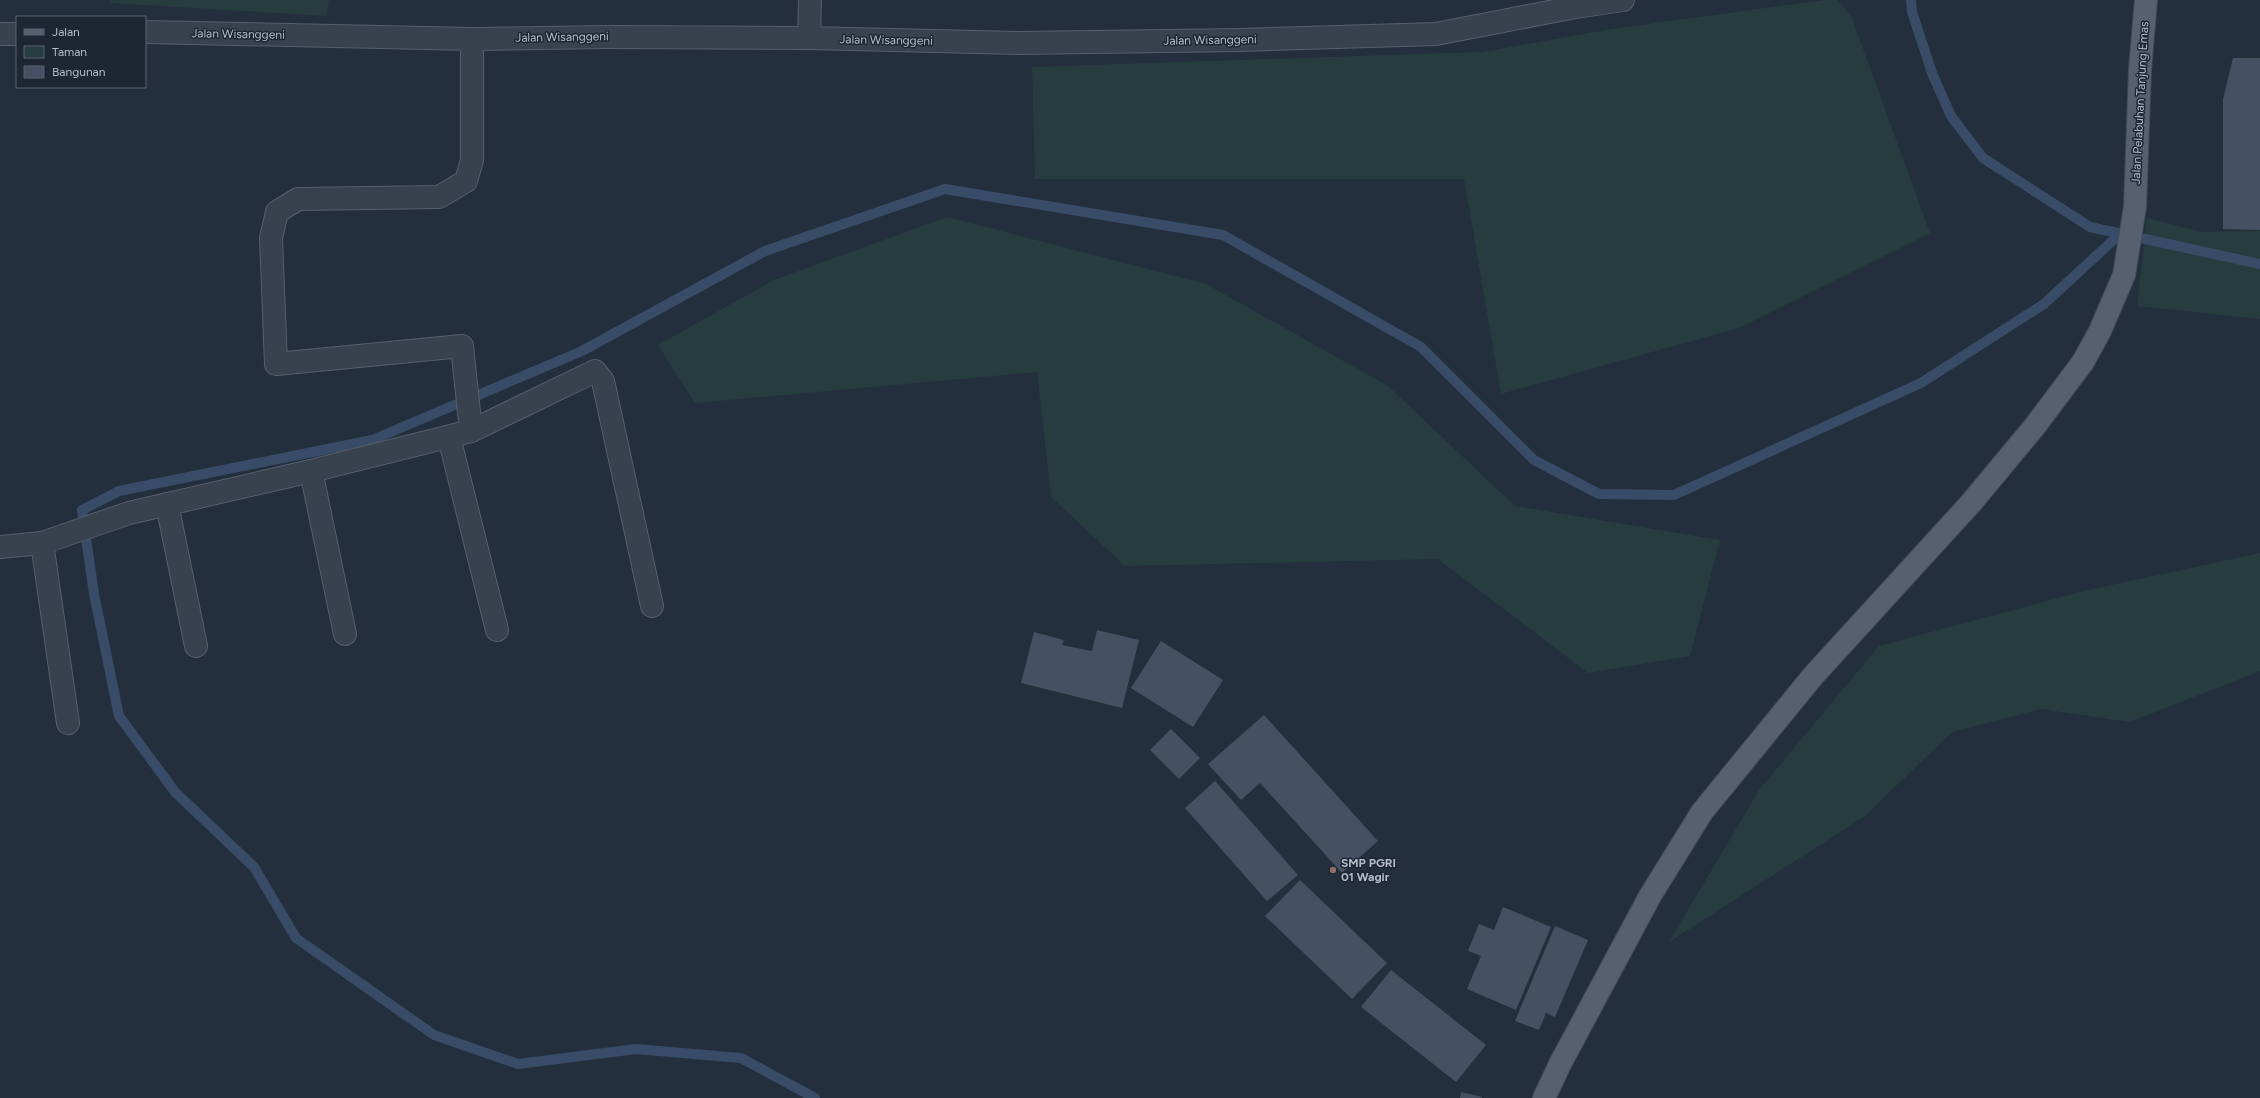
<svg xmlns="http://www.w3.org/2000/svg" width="2260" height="1098" font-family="Figtree,sans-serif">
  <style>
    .green { fill: #263c3f }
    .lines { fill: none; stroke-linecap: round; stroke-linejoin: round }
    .stream { stroke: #394c67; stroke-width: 10 }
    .building { fill: #455162 }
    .minor-casing { stroke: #565f6c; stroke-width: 24 }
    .major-casing { stroke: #414a57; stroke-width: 24 }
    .minor { stroke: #38414e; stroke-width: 22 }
    .major { stroke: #56606e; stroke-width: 22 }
    .education-dot { fill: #8d6e63; stroke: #1d2633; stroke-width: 1.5 }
    .labels { text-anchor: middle; stroke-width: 3; stroke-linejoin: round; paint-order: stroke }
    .street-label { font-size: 12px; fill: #b4bcc9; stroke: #1d2633 }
    .poi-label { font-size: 12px; font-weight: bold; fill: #b4bcc9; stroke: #1d2633; text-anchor: start }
  </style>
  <rect width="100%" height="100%" fill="#242f3e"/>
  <g class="green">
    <path d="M111 0H329L326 16 111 3Z"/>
    <path d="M1824 0H1838L1852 18 1930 233 1739 328 1501 394 1464 179H1035L1032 67 1482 52 1618 28Z"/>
    <path d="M947 217 1206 284 1388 386 1515 506 1720 540 1690 656 1588 673 1438 559 1125 566 1051 497 1037 372 695 403 658 345 774 280Z"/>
    <path d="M2147 218 2202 232 2260 231V319L2137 306Z"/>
    <path d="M2260 553V671L2130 722 2041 709 1952 732 1865 816 1669 942 1759 790 1879 646 2084 591Z"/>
  </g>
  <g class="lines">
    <g class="stream">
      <path d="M1911 0 1912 12 1932 73 1951 116 1983 158 2090 227 2260 264"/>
      <path d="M815 1098 741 1058 636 1049 518 1064 434 1035 296 938 254 867 175 792 119 716 94 594 82 510 119 491 372 440 582 351 765 251 945 189 1223 235 1421 347 1534 460 1599 494 1674 495 1921 383 2044 304 2121 233"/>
    </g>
  </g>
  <g class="building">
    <path d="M2233 58H2260V230L2223 229V99Z"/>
    <path d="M1097 630 1139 640 1122 708 1021 683 1034 632 1064 640 1062 645 1092 651Z"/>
    <path d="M1161 641 1223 680 1193 727 1131 688Z"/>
    <path d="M1264 715 1378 841 1342 873 1260 783 1241 800 1208 764Z"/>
    <path d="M1171 729 1200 758 1179 779 1150 750Z"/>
    <path d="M1215 781 1298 875 1267 901 1185 808Z"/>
    <path d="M1300 880 1387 963 1352 999 1265 916Z"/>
    <path d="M1503 907 1551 927 1516 1010 1467 989 1481 956 1468 951 1479 924 1494 930Z"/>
    <path d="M1555 926 1588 940 1555 1017 1546 1013 1539 1030 1515 1021Z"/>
    <path d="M1391 970 1486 1045 1456 1082 1361 1007Z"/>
    <path d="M1461 1092 1482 1097V1098H1460Z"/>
  </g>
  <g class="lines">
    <g class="minor-casing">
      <g id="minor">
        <path d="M145 32 472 39 607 37 809 38 1018 43 1241 40 1436 34 1575 7 1623 0"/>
        <path d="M0 34H17"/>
        <path d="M809 38 810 0"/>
        <path d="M471 431 595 371 603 381 652 606"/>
        <path d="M449 437 497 630"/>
        <path d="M311 471 345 634"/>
        <path d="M167 504 196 646"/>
        <path d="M42 543 68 723"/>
        <path d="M0 547 42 543 129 513 311 471 471 431 462 346 276 364 271 238 277 212 298 199 439 197 466 181 472 160V39"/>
      </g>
    </g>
    <g class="major-casing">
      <path id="major" d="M1544 1098 1560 1064 1650 896 1702 812 1813 676 1971 503 2035 426 2083 362 2100 331 2124 275 2135 207 2140 70 2146 0"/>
    </g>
    <use href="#minor" class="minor"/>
    <use href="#major" class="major"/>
  </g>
  <circle class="education-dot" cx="1333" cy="870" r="4"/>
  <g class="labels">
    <g class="street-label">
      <text transform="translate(238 34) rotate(1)" y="4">Jalan Wisanggeni</text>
      <text transform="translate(562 37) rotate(-1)" y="4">Jalan Wisanggeni</text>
      <text transform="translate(886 40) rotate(1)" y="4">Jalan Wisanggeni</text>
      <text transform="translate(1210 40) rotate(-1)" y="4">Jalan Wisanggeni</text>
      <text transform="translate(2140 103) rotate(-87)" y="4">Jalan Pelabuhan Tanjung Emas</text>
    </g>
    <g class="poi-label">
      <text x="1341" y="867">SMP PGRI<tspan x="1341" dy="14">01 Wagir</tspan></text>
    </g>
  </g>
  <rect x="16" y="16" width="130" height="72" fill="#1d2633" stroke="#59626f"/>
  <rect x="24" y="29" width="20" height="6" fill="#56606e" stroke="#59626f"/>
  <text x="52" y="36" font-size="12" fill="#b4bcc9">Jalan</text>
  <rect x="24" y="46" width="20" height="12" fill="#263c3f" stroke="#59626f"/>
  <text x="52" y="56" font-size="12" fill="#b4bcc9">Taman</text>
  <rect x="24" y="66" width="20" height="12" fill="#455162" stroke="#59626f"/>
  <text x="52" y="76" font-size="12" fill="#b4bcc9">Bangunan</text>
</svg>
